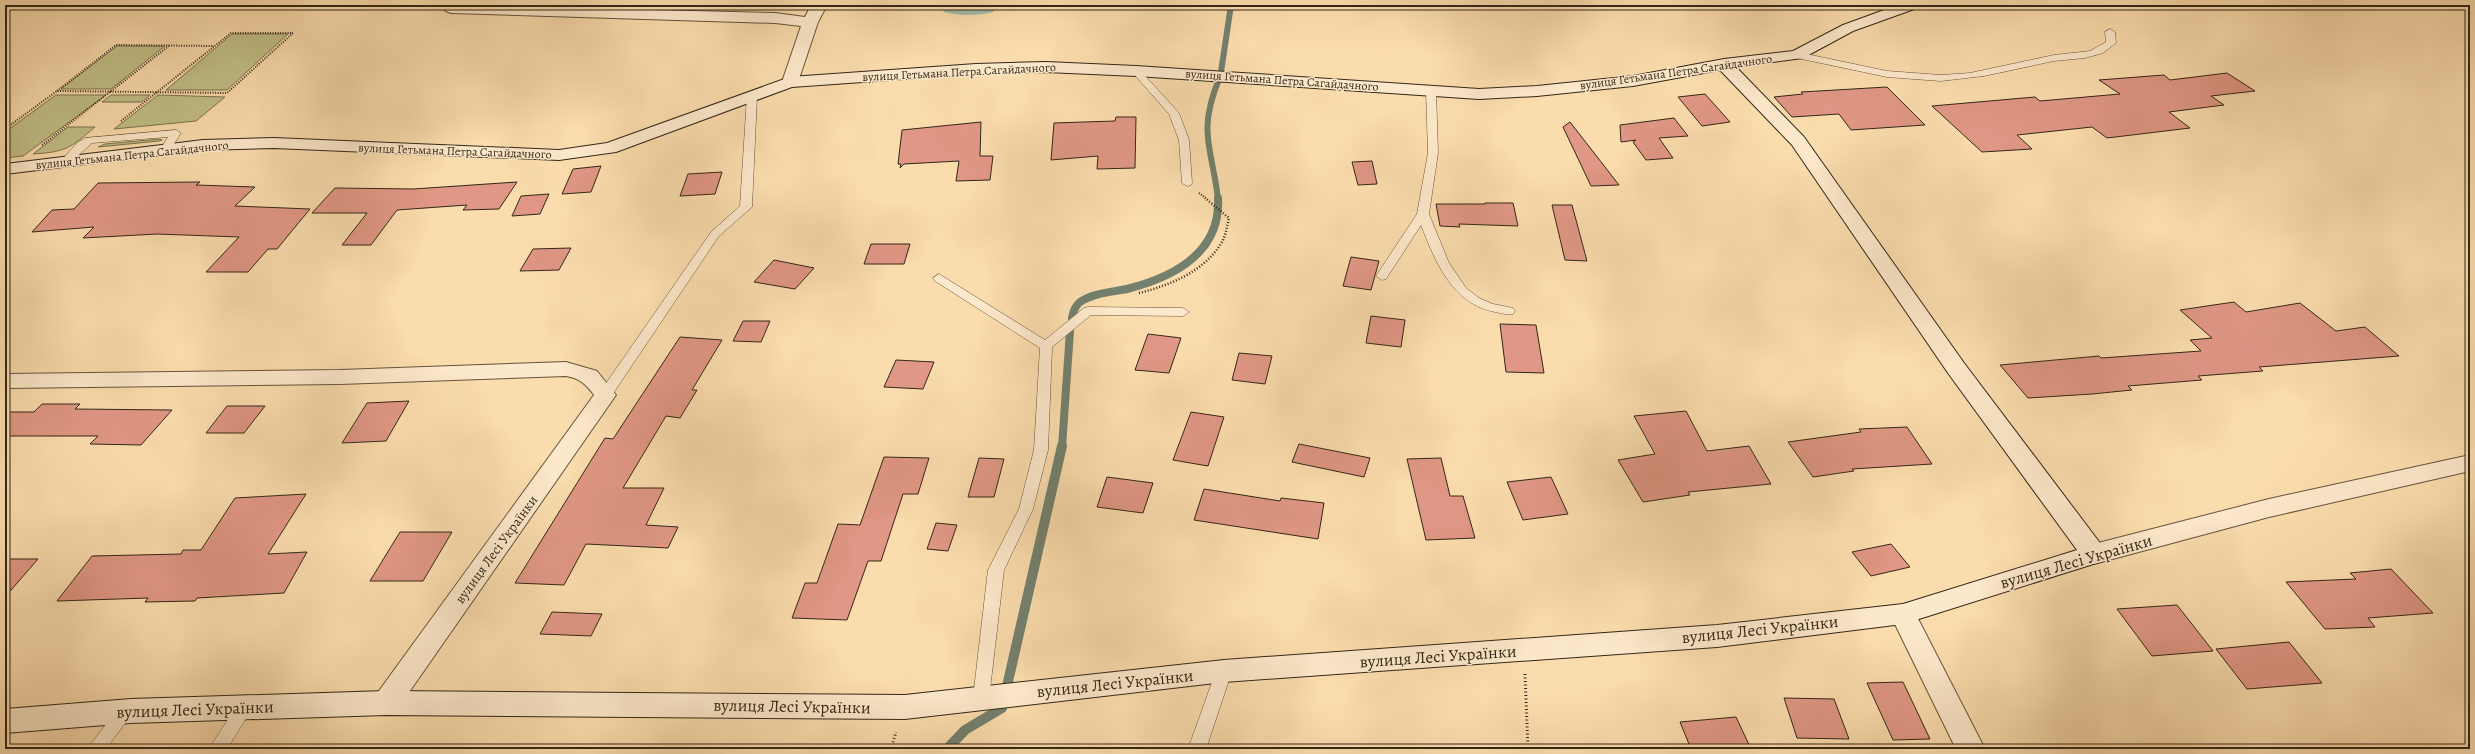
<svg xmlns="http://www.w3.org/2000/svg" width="2475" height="754" font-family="Alegreya,serif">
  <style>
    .green { fill: #c2bf87; stroke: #7a7350 }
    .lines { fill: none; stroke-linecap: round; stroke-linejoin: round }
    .stream-far2 { stroke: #73806e; stroke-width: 6 }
    .stream-far1 { stroke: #73806e; stroke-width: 8 }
    .stream { stroke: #73806e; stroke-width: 10 }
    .river { fill: #9fbca8; fill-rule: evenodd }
    .building { fill: #e09785; stroke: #322718 }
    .lane-casing { stroke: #64543d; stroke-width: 1 }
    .street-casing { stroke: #64543d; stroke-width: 2 }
    .secondary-casing { stroke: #322718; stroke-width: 2 }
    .path-far2 { stroke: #322718; stroke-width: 2; stroke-dasharray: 1 1.5; stroke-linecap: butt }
    .path-far1 { stroke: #322718; stroke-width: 2.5; stroke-dasharray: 1 2; stroke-linecap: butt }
    .path { stroke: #322718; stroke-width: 3; stroke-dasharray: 1 2.5; stroke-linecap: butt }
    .lane { fill: #fce8ca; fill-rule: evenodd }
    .street { fill: #fce8ca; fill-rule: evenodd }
    .secondary { fill: #fce8ca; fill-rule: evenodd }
    .labels { text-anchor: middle; stroke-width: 3; stroke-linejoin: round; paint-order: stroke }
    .far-street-label { font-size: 12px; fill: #322718; stroke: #fce8ca }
    .street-label { font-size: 14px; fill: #322718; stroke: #fce8ca }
    .near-street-label { font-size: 17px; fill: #322718; stroke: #fce8ca }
  </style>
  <rect width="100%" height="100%" fill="#fbdcad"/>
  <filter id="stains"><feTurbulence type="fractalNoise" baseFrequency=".005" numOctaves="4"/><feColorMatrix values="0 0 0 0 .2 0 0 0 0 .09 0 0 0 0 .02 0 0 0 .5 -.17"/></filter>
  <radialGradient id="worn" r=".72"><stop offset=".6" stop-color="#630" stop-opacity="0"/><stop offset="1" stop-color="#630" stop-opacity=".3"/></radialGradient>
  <g class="green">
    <path d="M232 34H288L227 90H166Z"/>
    <path d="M117 46H165L111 89H61Z"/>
    <path d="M56 95H106L23 156 5 158V132Z"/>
    <path d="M111 95H150L142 102H102Z"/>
    <path d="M158 95 225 97 196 121 114 129Z"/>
    <path d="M68 127H95C70 148 66 152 33 154Z"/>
    <path d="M160 139 162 140 159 141 98 147 105 144Z"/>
  </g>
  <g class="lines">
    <g class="stream-far2">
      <path d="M1221 72 1231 5"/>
      <path d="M1218 199C1212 147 1197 133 1219 79"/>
    </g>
    <g class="stream-far1">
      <path d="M1072 318C1073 312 1075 306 1080 302 1093 293 1112 292 1127 289 1174 277 1221 253 1218 198"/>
      <path d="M1062 447 1070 331"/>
    </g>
    <g class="stream">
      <path d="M1007 686 1062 446"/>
      <path d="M947 749 965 730 1002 708"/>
    </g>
    <path class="river" d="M940 5H997L993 12C977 16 960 16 944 12Z"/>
  </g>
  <g class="building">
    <path d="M2227 73 2255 91 2211 96 2224 105 2169 112 2190 128 2107 138 2092 127 2017 135 2032 149 1982 152 1932 106 2035 97 2040 101 2120 94 2099 80 2164 75 2170 80Z"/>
    <path d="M1887 87 1925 125 1851 130 1839 114 1792 117 1774 97 1803 94 1801 92Z"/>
    <path d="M1705 94 1730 122 1702 126 1678 97Z"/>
    <path d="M1116 117H1136L1135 168 1097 169 1098 156 1051 160 1054 123 1115 121Z"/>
    <path d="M1674 118 1688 136 1659 138 1673 158 1646 160 1633 142 1636 140 1621 142 1620 125Z"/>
    <path d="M981 122 980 156H993L990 180 956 181 959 161 904 164 900 168 901 164H898L902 130Z"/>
    <path d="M1570 122 1619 185 1591 186 1563 127Z"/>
    <path d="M1372 161 1377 184 1358 185 1352 162Z"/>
    <path d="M601 166 591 192 562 194 573 169Z"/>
    <path d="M722 172 715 194 680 196 688 174Z"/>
    <path d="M200 182 196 185 255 187 235 206 310 209 277 249H268L248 272H206L239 237 157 234 83 238 94 227 32 232 52 210 74 209 98 183Z"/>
    <path d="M517 182 499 209 463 210 467 205 397 210 371 245H342L367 213H312L335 188 413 189Z"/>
    <path d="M549 194 540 214 512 216 521 196Z"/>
    <path d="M1485 203H1513L1518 226 1459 224 1460 227 1440 226 1436 204H1485Z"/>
    <path d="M1552 205H1572L1587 261 1565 260Z"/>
    <path d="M871 244H910L904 264H864Z"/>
    <path d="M571 248 559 270 520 271 533 249Z"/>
    <path d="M1351 257 1379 261 1371 290 1343 286Z"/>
    <path d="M774 260 814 268 795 289 754 282Z"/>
    <path d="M2234 302 2246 312 2300 303 2336 331 2365 327 2399 356 2259 367 2263 371 2198 376 2202 380 2128 386 2132 390 2092 394 2028 398 2000 365 2099 356 2101 358 2201 351 2190 340 2212 338 2180 310Z"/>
    <path d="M1371 316 1405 320 1401 347 1366 343Z"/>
    <path d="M743 321H770L761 342 733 341Z"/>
    <path d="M1500 324 1536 325 1544 373 1506 372Z"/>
    <path d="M1148 334 1181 338 1169 373 1135 370Z"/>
    <path d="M680 337 722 340 692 390H697L680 418 666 416 623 488H664L646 525 678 527 668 548 586 544 564 585 515 583 605 438 613 439Z"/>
    <path d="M1239 353 1272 356 1265 384 1232 380Z"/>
    <path d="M896 360 934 362 923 389 884 387Z"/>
    <path d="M409 401 386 441 342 443 367 403Z"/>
    <path d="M42 404H80L75 409 172 410 141 445 90 444 98 436H5V412H34Z"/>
    <path d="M227 406H265L244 433H206Z"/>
    <path d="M1686 411 1707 451 1749 446 1771 484 1688 492 1690 495 1643 502 1618 460 1655 454 1634 416Z"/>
    <path d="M1191 412 1224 417 1208 466 1173 460Z"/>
    <path d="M1907 427 1932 464 1852 469 1854 471 1813 477 1788 442 1861 432 1859 429Z"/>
    <path d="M1299 444 1370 458 1364 477 1292 462Z"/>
    <path d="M884 457 929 458 918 494H903L881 561H868L847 620 792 618 805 583H817L838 524 860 525Z"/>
    <path d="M979 458 1004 459 994 497H968Z"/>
    <path d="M1441 458 1450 496H1463L1475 538 1426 540 1407 459Z"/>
    <path d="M1107 477 1153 483 1143 513 1097 507Z"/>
    <path d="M1551 477 1568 514 1523 520 1507 482Z"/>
    <path d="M1204 489 1280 501 1281 498 1324 503 1318 539 1194 520Z"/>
    <path d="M306 494 268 554 307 552 284 593 197 598 195 601 145 602 148 598 57 601 92 556 181 554 183 550H201L235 498Z"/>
    <path d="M936 523 957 525 948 551 927 549Z"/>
    <path d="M400 532H452L423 581H370Z"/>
    <path d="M1891 544 1910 567 1871 576 1852 552Z"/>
    <path d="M5 559H38L5 597Z"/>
    <path d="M2391 569 2433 613 2368 618 2375 627 2325 629 2286 582 2356 579 2350 573Z"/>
    <path d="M2177 605 2213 651 2152 656 2117 609Z"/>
    <path d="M552 612 602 614 591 636 540 634Z"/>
    <path d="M2289 642 2322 683 2247 689 2216 649Z"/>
    <path d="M1903 682 1930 739 1893 740 1867 683Z"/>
    <path d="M1784 698 1834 699 1849 739 1797 738Z"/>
    <path d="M1736 717 1751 749H1691L1680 722Z"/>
  </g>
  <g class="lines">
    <g class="lane-casing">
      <g id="lane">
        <path d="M2110 29 2115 32 2116 43 2103 53 2085 58 2054 61 1984 76 1941 81 1887 77 1797 58 1792 55 1797 52 1887 71 1941 75 1970 73 2054 55 2090 51 2106 42 2105 32Z"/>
        <path d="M1136 68 1139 69 1179 113 1189 140 1192 183 1191 185 1187 186 1182 183 1179 140 1169 114 1133 73V69Z"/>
        <path d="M1431 87 1436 90 1438 153 1429 214 1449 263 1466 288 1479 298 1493 304 1513 308 1515 311 1513 314C1507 315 1501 313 1495 312 1452 304 1435 261 1421 225L1386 279 1382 280 1376 276 1417 214 1428 153 1426 90Z"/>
        <path d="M752 93 757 96 752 207 719 236 610 398H600L598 395 600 392 711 232 740 206 747 96Z"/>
        <path d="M176 130 181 133 169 152H161L160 150 168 137 92 143 69 164 65 165 60 162 77 143 85 138Z"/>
        <path d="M939 274 1045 340 1084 308 1088 307 1183 308 1189 312 1183 316 1091 315 1052 347 1048 450 1033 509 1004 570 989 698 987 703 981 705 975 703 973 698 988 570 1019 509 1034 450 1040 348 935 281 933 278Z"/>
        <path d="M1224 664 1230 666 1232 671 1206 749H1188L1216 671 1218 666Z"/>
        <path d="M245 700 251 702 253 707 227 749H209L239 702Z"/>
        <path d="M126 704 132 706 134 711 106 749H87L120 706Z"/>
      </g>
    </g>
    <g class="street-casing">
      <g id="street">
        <path d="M445 5 775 13 805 17 811 5H827L818 22 798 82 796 86H784L782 82 801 26 775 23 451 13 446 11 443 8Z"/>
        <path d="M566 362 597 371 616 395 396 711 386 715 376 711 372 703 376 695 594 395C586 384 579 378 566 376L340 384 5 388V374L340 370Z"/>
        <path d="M2470 455V471L2269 517 2094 564 2085 561 2081 554 2085 547 2094 544 2269 499Z"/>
        <path d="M1903 604 1912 607 1985 749H1956L1890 614 1894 607Z"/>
      </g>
    </g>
    <g class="secondary-casing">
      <path id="secondary" d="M1898 5H1920L1917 8 1853 31 1803 58 1736 67 1804 137 1964 363 2103 547 2107 554 2103 561 1903 624 1717 647 1224 682 905 719 386 715 131 723 5 733V709L131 699 386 691 905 695 1224 660 1717 625 1903 604 2077 550 1948 373 1792 145 1720 70 1633 86 1537 96 1479 99 1136 76 1046 72 976 74 792 87 616 152 559 160 274 148 203 150 5 174V164L203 140 274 138 559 150 607 143 790 77 976 64 1046 62 1136 66 1479 89 1537 86 1633 76 1724 59 1793 51 1843 25Z"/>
    </g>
    <g class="path-far2">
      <path d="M57 91 116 45 214 46"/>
      <path d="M121 121 231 33H293"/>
      <path d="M5 129 57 91 227 93 293 33"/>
      <path d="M42 145 170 45"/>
      <path d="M1199 193 1207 199"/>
    </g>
    <path class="path-far1" d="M1139 293C1171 285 1205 271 1222 242 1226 235 1227 226 1229 218L1205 198"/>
    <g class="path">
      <path d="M1525 674 1528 749"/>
      <path d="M891 749 896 732"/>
    </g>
    <use href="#lane" class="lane"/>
    <use href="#street" class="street"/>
    <use href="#secondary" class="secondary"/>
  </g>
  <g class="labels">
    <g class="far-street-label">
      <text transform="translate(959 72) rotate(-3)" y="4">вулиця Гетьмана Петра Сагайдачного</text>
      <text transform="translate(1676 72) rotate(-8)" y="4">вулиця Гетьмана Петра Сагайдачного</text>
      <text transform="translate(1282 80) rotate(4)" y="4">вулиця Гетьмана Петра Сагайдачного</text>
      <text transform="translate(455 151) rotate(2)" y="4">вулиця Гетьмана Петра Сагайдачного</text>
      <text transform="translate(132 155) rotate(-6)" y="4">вулиця Гетьмана Петра Сагайдачного</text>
    </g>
    <g class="street-label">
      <text transform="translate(496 549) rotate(-54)" y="5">вулиця Лесі Українки</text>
    </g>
    <g class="near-street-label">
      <text transform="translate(2076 561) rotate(-16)" y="6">вулиця Лесі Українки</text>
      <text transform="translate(1760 629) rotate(-6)" y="6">вулиця Лесі Українки</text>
      <text transform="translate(1438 656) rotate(-4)" y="6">вулиця Лесі Українки</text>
      <text transform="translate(1115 683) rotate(-6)" y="6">вулиця Лесі Українки</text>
      <text transform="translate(792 706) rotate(1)" y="6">вулиця Лесі Українки</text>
      <text transform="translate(195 709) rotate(-2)" y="6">вулиця Лесі Українки</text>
    </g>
  </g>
  <rect width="2475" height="754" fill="none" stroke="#fbdcad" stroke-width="20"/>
  <rect x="6" y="6" width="2463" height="742" fill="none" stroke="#322718" stroke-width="2"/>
  <rect x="10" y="10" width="2455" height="734" fill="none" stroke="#322718"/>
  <rect width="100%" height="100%" filter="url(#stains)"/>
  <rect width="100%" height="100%" fill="url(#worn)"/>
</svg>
